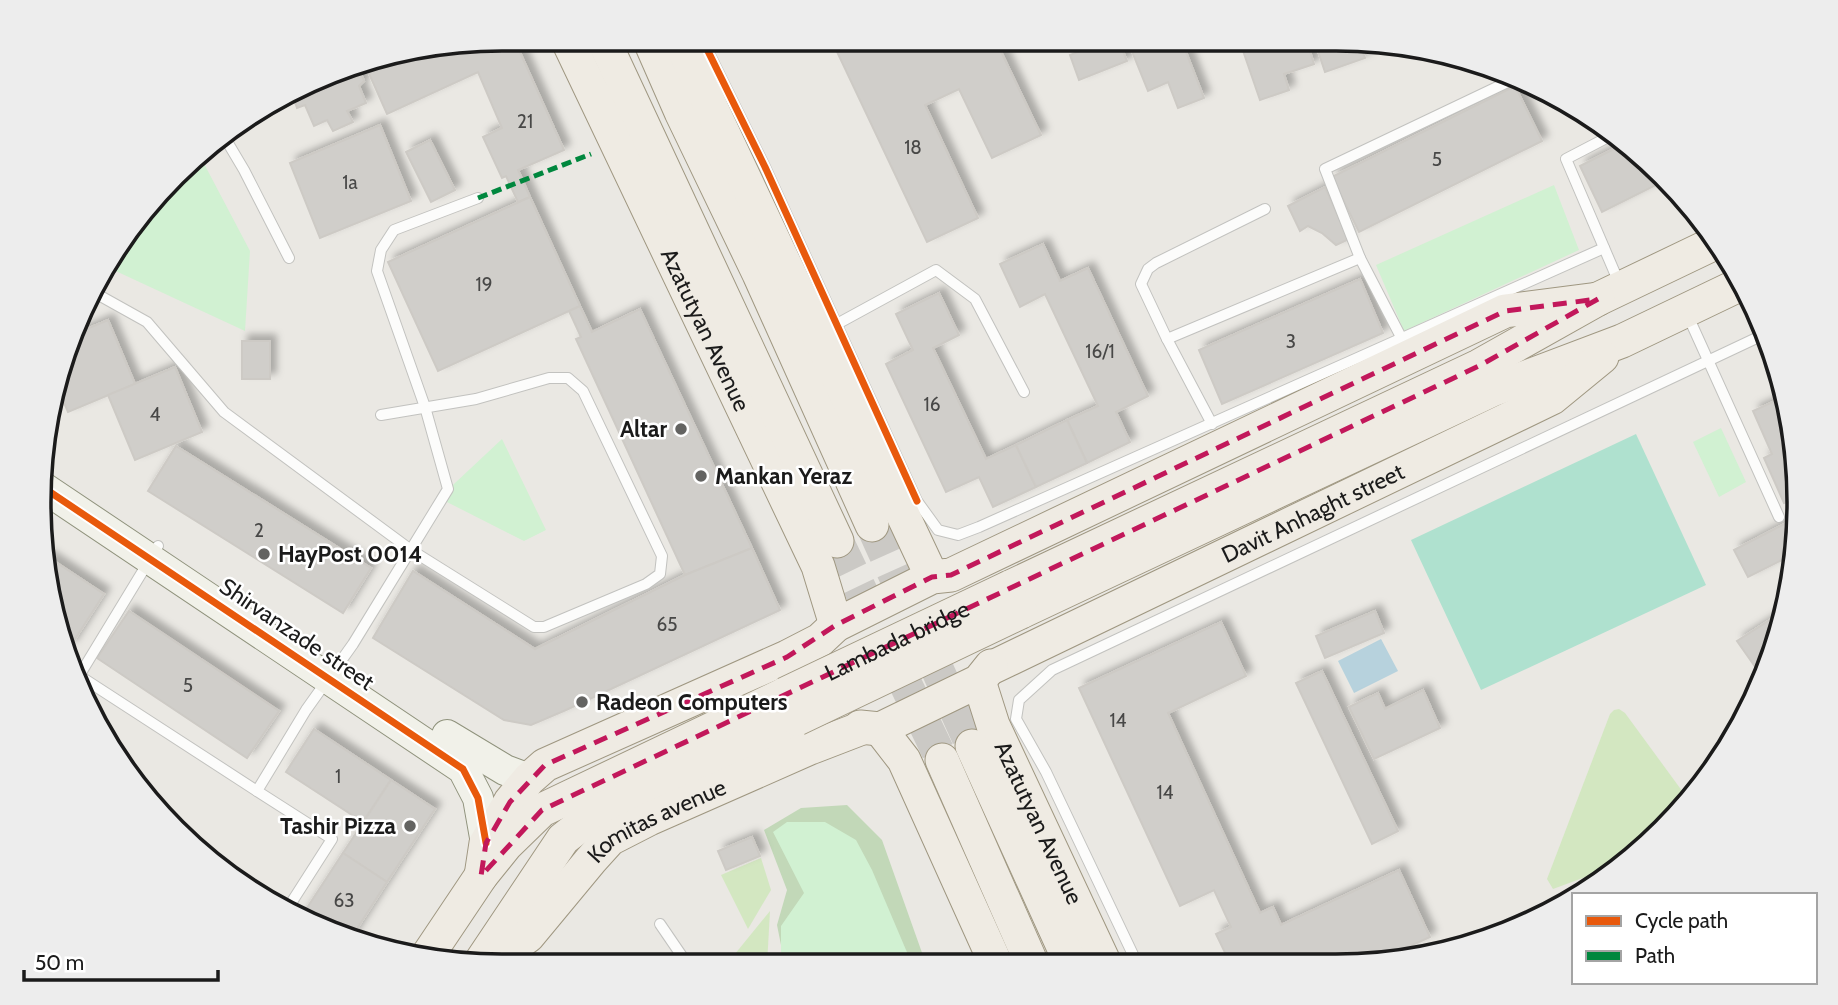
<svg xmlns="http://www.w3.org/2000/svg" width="1838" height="1005" font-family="Cabin,sans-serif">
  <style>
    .grass { fill: #d3e7c1 }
    .forest { fill: #c2d8b8 }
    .park { fill: #d1f1d2 }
    .pitch { fill: #afe1cf }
    .water { fill: #b7d2dd }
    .building { fill: #d0ceca; stroke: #cdcac5; stroke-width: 2; filter: url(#shadow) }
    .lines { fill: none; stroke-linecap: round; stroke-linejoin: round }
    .primary-tunnel { stroke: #cbc9c5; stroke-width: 33; stroke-dasharray: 33 17; stroke-linecap: butt }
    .lane-casing { stroke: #c2c2bf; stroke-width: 12 }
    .secondary-casing { stroke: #8f927c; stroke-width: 32 }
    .primary-casing { stroke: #9f9781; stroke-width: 35 }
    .lane { stroke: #fcfcfb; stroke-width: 10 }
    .secondary { stroke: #f1f1e9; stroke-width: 30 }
    .primary { stroke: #efebe3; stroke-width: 33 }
    .primary-bridge-casing { stroke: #9f9781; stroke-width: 35; stroke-linecap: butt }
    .primary-bridge { stroke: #efebe3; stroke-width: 33 }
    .quiet { stroke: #00873e; stroke-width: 5; stroke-dasharray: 10 5; stroke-linecap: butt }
    .cycleway-casing { stroke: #fff; stroke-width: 11 }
    .cycleway { stroke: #e8590c; stroke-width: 7 }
    .marked { fill: none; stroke: #c2185b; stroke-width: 5; stroke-dasharray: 14 9; stroke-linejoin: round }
    .poi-dot { fill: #636361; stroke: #fff; stroke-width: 2.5 }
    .labels { text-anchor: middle; stroke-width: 5; stroke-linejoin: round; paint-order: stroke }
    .number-label { font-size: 19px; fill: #484847 }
    .street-label { font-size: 23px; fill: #1b1b1b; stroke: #fff }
    .poi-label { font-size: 23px; font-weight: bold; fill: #1b1b1b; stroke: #fff; text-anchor: start }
    .rim { fill: none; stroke: #1b1b1b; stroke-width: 3.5 }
  </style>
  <defs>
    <filter id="shadow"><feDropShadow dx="6" dy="-6" stdDeviation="3.5" flood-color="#0004"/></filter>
  </defs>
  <rect width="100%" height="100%" fill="#eae8e3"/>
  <g class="grass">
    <path d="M1619 709 1625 713 1688 799 1664 830 1626 862 1553 889 1547 879 1610 714 1614 710Z"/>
    <path d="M761 858 771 890 748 929 721 875Z"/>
    <path d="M770 911 767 965H726Z"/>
  </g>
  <path class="forest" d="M847 805 882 840 926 964 785 965 777 925 787 890 764 830 801 808Z"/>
  <g class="park">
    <path d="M200 156 250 251 245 331 107 267 116 245Z"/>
    <path d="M1554 185 1579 250 1404 331 1376 265Z"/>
    <path d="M1721 428 1746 482 1719 497 1693 442Z"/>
    <path d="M502 439 546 530 524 541 439 498Z"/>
    <path d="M787 822H825L856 840 872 870 912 964 781 965V926L804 893 773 832Z"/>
  </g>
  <path class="pitch" d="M1636 434 1706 585 1481 690 1411 540Z"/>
  <path class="water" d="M1381 639 1398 671 1354 693 1338 661Z"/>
  <g class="building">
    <path d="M503 38 514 39 564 150 518 170 530 197 518 202 506 176 502 178 483 137 502 128 478 72 387 114 367 69 396 56Z"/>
    <path d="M831 39H995L1041 135 992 158 959 89 925 105 978 218 927 242Z"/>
    <path d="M1110 39H1118L1127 61 1079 80 1070 55Z"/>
    <path d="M1127 39H1181L1204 98 1178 108 1168 82 1148 91Z"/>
    <path d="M1239 39H1306L1314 64 1284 74 1289 90 1260 100Z"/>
    <path d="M1314 39H1358L1365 58 1325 72Z"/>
    <path d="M359 68 364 81 359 86 366 103 347 111 353 122 333 131 327 120 314 126 305 105 297 108 293 96 328 82 326 78 335 73 337 77Z"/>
    <path d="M1515 86 1542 141 1359 232 1332 177Z"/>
    <path d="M380 125 411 201 320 238 290 163Z"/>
    <path d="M430 140 455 190 431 202 406 152Z"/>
    <path d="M1626 143 1641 153 1666 180 1602 212 1580 166Z"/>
    <path d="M1325 187 1349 239 1336 245 1322 233 1308 226 1300 231 1288 206Z"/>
    <path d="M530 197 580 306 438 371 388 262Z"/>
    <path d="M1043 244 1060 281 1088 268 1148 396 1116 412 1130 442 1087 463 1067 420 1098 406 1045 294 1020 307 1000 264Z"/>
    <path d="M1360 279 1383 333 1222 404 1199 350Z"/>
    <path d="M939 293 959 335 933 348 986 459 1016 445 1036 487 993 507 979 477 946 492 886 364 913 350 896 314Z"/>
    <path d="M580 306 592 332 640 309 752 548 685 575 576 339 581 337 569 311Z"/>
    <path d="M108 320 135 384 68 412 55 382 77 333Z"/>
    <rect x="242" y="341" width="28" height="38"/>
    <path d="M175 367 202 432 135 460 108 395Z"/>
    <path d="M1786 396 1798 472 1797 510 1793 500 1784 503 1764 458 1772 454 1753 411Z"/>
    <path d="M1067 420 1087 463 1036 487 1016 445Z"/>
    <path d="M176 446 371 568 343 613 148 491Z"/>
    <path d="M1794 519 1797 524 1796 553 1748 577 1734 550Z"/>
    <path d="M752 548 780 610 566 710 531 725 504 720 373 638 413 571 535 649 685 575Z"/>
    <path d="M45 555 104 594 70 647 65 644Z"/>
    <path d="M129 611 279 711 247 758 97 658Z"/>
    <path d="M1375 611 1384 633 1325 658 1316 636Z"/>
    <path d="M1784 611 1775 651 1763 678 1737 641Z"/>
    <path d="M1221 622 1246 676 1168 713 1260 913 1273 907 1281 925 1399 870 1430 937 1373 963H1230L1216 934 1231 927 1214 890 1180 906 1079 688Z"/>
    <path d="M1322 671 1398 831 1372 844 1296 683Z"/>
    <path d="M1423 690 1440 728 1374 759 1349 707 1378 693 1385 709Z"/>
    <path d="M314 729 391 780 363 822 286 772Z"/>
    <path d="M391 780 435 809 387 882 343 853Z"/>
    <path d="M752 837 760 856 726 870 718 851Z"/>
    <path d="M343 853 387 882 351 938 301 917Z"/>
  </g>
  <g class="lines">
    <g class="primary-tunnel">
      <path d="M872 525 972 746"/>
      <path d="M837 541 942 760"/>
    </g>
    <g class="lane-casing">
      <g id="lane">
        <path d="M702 39 765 167 917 501 938 530 958 535 979 527 1604 248"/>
        <path d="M222 133 244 170 289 258"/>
        <path d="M1614 134 1566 159 1620 285"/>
        <path d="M1265 209 1156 263 1148 269 1141 284 1167 339 1360 258"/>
        <path d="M95 293 147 322 224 412 411 550 534 627H544L646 584 660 574 662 556 583 391 568 378H549L476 399 381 415"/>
        <path d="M1688 316 1779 517"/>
        <path d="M837 324 936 270 975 299 1024 392"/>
        <path d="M1167 339 1212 424"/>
        <path d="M1402 339 1360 258 1325 169 1514 79"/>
        <path d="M72 671 257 791"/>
        <path d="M79 676 158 546"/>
        <path d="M286 911 332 839 257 791 306 710 353 644 448 489 425 407 377 271 381 250 394 230 478 198"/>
        <path d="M660 924 688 965"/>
        <path d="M1137 963 1046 772 1016 719 1019 700 1052 670 1765 334"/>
      </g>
    </g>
    <g class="secondary-casing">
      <g id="secondary">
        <path d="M44 488 463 769 478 798 486 843"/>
        <path d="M447 735 505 770 529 779"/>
      </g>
    </g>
    <g class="primary-casing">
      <g id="primary">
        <path id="s1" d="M567 39 818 566 836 625"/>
        <path d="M603 39 837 541"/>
        <path d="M649 39 681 112 759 274 872 525"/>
        <path d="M679 39 932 577"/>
        <path d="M1010 587 1479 366 1598 299 1717 242"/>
        <path d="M1021 612 1492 390 1622 341 1743 283"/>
        <path id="s2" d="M991 668 1552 398 1602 357"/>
        <path id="s3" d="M979 681 993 725 1105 964"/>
        <path d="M860 727 880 729 979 681 991 666"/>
        <path d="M880 729 904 760 996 964"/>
        <path d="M972 746 1071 964"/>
        <path d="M942 760 1032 964"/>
        <path d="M481 876 486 843 510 802 529 779 545 765 787 657 820 640 836 625 932 577 951 575 1505 311 1598 299"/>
        <path d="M426 958 481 876 506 845 542 810 785 694"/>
        <path d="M482 960 563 839 600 810 797 719"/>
        <path id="s4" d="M488 965 528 936 591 860 610 839 649 819 810 748 862 728"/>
      </g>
    </g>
    <use href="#lane" class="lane"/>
    <use href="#secondary" class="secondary"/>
    <use href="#primary" class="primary"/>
    <g class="primary-bridge-casing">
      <g id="primary-bridge">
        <path id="s5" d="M785 694 1010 587"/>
        <path d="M797 719 1021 612"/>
      </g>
    </g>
    <use href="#primary-bridge" class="primary-bridge"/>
    <path class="quiet" d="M478 198 591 154"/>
    <g class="cycleway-casing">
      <g id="cycleway">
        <path d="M702 39 765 167 917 501"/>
        <path d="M44 488 463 769 478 798 486 843"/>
      </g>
    </g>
    <use href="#cycleway" class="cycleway"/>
  </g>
  <path class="marked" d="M1598 299 1479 366 542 810 481 876 486 843 510 802 545 765 787 657 836 625 932 577 951 575 1505 311Z"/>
  <g class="poi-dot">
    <circle cx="681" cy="429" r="7"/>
    <circle cx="701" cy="476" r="7"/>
    <circle cx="264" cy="554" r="7"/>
    <circle cx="582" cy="702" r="7"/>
    <circle cx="410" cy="826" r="7"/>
  </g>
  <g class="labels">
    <g class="number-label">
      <text x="525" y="128">21</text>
      <text x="913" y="154">18</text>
      <text x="1437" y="166">5</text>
      <text x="350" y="189">1a</text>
      <text x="484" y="291">19</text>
      <text x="1291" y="348">3</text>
      <text x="1100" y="358">16/1</text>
      <text x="932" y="411">16</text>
      <text x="155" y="421">4</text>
      <text x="259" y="537">2</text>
      <text x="667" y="631">65</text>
      <text x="188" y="692">5</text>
      <text x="1118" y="727">14</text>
      <text x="338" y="783">1</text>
      <text x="1165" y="799">14</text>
      <text x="344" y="907">63</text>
    </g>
    <g class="street-label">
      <text dy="8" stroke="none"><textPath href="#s1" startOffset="322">Azatutyan Avenue</textPath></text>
      <text dy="8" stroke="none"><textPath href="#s2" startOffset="357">Davit Anhaght street</textPath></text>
      <text transform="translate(297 634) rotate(34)" y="8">Shirvanzade street</text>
      <text dy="8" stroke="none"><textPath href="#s5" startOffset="124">Lambada bridge</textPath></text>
      <text dy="8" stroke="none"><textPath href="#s3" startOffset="154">Azatutyan Avenue</textPath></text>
      <text dy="8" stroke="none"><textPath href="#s4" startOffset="226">Komitas avenue</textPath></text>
    </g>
    <g class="poi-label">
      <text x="667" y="437" text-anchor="end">Altar</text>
      <text x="715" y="484">Mankan Yeraz</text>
      <text x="278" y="562">HayPost 0014</text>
      <text x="596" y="710">Radeon Computers</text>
      <text x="396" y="834" text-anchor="end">Tashir Pizza</text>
    </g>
  </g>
  <path d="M0 0H1838V1005H0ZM502 51H1336A451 451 0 0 1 1787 502V503A451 451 0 0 1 1336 954H502A451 451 0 0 1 51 503V502A451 451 0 0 1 502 51Z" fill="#ededed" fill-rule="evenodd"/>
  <path class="rim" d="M502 51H1336A451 451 0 0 1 1787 502V503A451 451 0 0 1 1336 954H502A451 451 0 0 1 51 503V502A451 451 0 0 1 502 51Z"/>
  <rect x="1572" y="893" width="245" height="91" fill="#ffffff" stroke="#a4a4a4" stroke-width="2"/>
  <rect x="1586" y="916" width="35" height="10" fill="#e8590c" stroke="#a4a4a4" stroke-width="2"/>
  <text x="1635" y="928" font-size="21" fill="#1b1b1b">Cycle path</text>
  <rect x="1586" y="951" width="35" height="10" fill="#00873e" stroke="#a4a4a4" stroke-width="2"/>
  <text x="1635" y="963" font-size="21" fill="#1b1b1b">Path</text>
  <path d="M24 970v10h194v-10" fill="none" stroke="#1b1b1b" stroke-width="3.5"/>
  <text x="35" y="970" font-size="21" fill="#1b1b1b" stroke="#ffffff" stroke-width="5" paint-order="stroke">50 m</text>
</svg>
